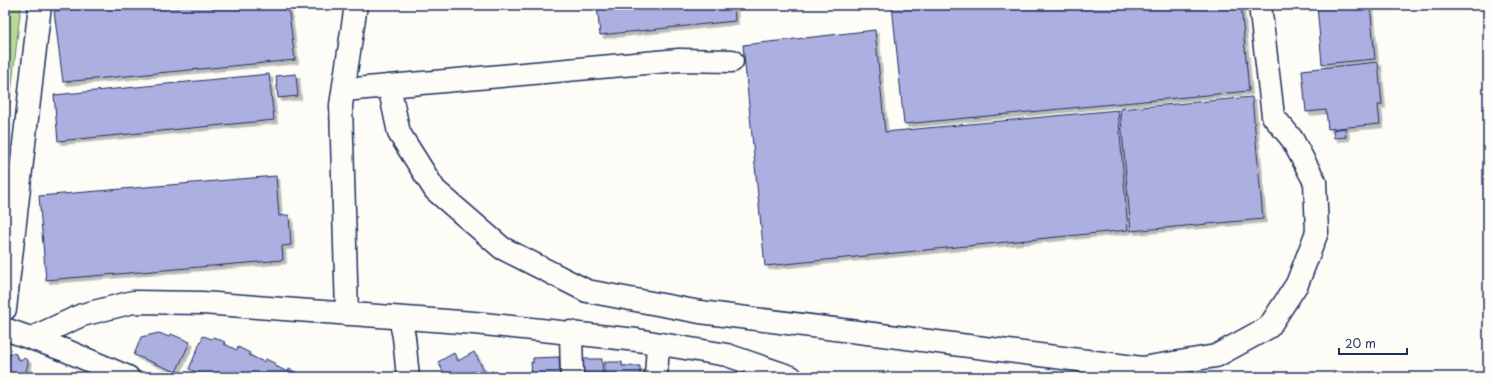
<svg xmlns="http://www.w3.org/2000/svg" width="1493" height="382" font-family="'Playpen Sans',sans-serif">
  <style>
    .green { fill: #b9da93; stroke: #6a8478 }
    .building { fill: #adafe0; stroke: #1b2f5e; filter: url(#shadow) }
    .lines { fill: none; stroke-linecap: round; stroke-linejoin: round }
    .minor-casing { stroke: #1b2f5e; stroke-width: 25 }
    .minor { stroke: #fdfcf7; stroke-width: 22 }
  </style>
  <defs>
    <filter id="shadow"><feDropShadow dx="3.5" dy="3.5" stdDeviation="0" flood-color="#0004"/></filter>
  </defs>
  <rect width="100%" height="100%" fill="#fdfcf7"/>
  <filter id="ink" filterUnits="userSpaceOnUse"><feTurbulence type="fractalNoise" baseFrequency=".025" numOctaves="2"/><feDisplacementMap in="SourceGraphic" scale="8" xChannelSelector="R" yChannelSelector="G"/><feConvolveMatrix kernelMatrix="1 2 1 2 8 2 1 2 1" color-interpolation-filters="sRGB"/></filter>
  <g filter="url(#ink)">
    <path class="green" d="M5 5H21L5 146Z"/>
    <g class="building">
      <path d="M113 5H288L295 60 63 82 54 11Z"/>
      <path d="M597 5H734L735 21 600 35Z"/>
      <path d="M892 5H1241L1249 91 904 124Z"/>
      <path d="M1317 5H1370L1375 59 1322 64Z"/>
      <path d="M875 30 885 132 1118 110 1128 230 765 266 743 45Z"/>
      <path d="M1378 62 1382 105H1378L1380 124 1328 129 1326 110 1306 112 1302 70Z"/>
      <path d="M269 74 274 120 58 141 54 95Z"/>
      <path d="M296 74 298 96 278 98 276 76Z"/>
      <path d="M1252 97 1263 219 1131 231 1120 109Z"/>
      <path d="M1345 128 1346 137 1334 138 1333 130Z"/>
      <path d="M276 176 279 216 289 215 291 245 282 246 283 260 46 280 39 196Z"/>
      <path d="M159 333 169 337 171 334 190 342 176 372 134 355 141 337Z"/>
      <path d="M203 336 212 339 213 337 225 342 224 344 237 350 238 347 250 353 249 355 264 362 266 359 276 364 275 366 288 372 289 369 300 374V377H208L189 369Z"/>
      <path d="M474 352 486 374 493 371 497 377H446L438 362 454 353 458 361Z"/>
      <path d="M12 353 16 354 17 359 21 360 23 358 28 360V364L26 371 33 374 34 377H5V361L6 362 9 355Z"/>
      <path d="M559 357 560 377H532L531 362 533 363V358Z"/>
      <path d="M576 359H602L603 377H576Z"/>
      <path d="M605 362H622V366H640V377H605Z"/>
      <path d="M664 375H697L698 377H664Z"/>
    </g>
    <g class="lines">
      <g class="minor-casing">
        <g id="minor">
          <path d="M389 86 399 133 435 190 502 248 587 291 700 312 1142 368 1216 356 1269 327 1297 284 1317 232 1315 182 1292 139 1273 116 1260 5"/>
          <path d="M344 90 679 60 732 61"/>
          <path d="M5 309 40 5"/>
          <path d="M347 314 341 105 356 5"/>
          <path d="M400 318 404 337 408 377"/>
          <path d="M5 329 67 351 128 377"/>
          <path d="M571 332 572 377"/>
          <path d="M32 338 82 315 133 302 202 303 474 323 637 340 727 355 791 377"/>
          <path d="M656 377 658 344"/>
        </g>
      </g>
      <use href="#minor" class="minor"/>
    </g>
  </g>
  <rect width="1493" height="382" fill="none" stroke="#fdfcf7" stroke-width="20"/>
  <rect x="10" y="10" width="1473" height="362" fill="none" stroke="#1b2f5e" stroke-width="1.5" filter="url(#ink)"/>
  <path d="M1339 348v6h68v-6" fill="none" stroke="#1b2f5e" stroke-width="2"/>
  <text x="1345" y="348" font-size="12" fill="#1b2f5e" stroke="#fdfcf7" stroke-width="3" paint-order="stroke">20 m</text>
</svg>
